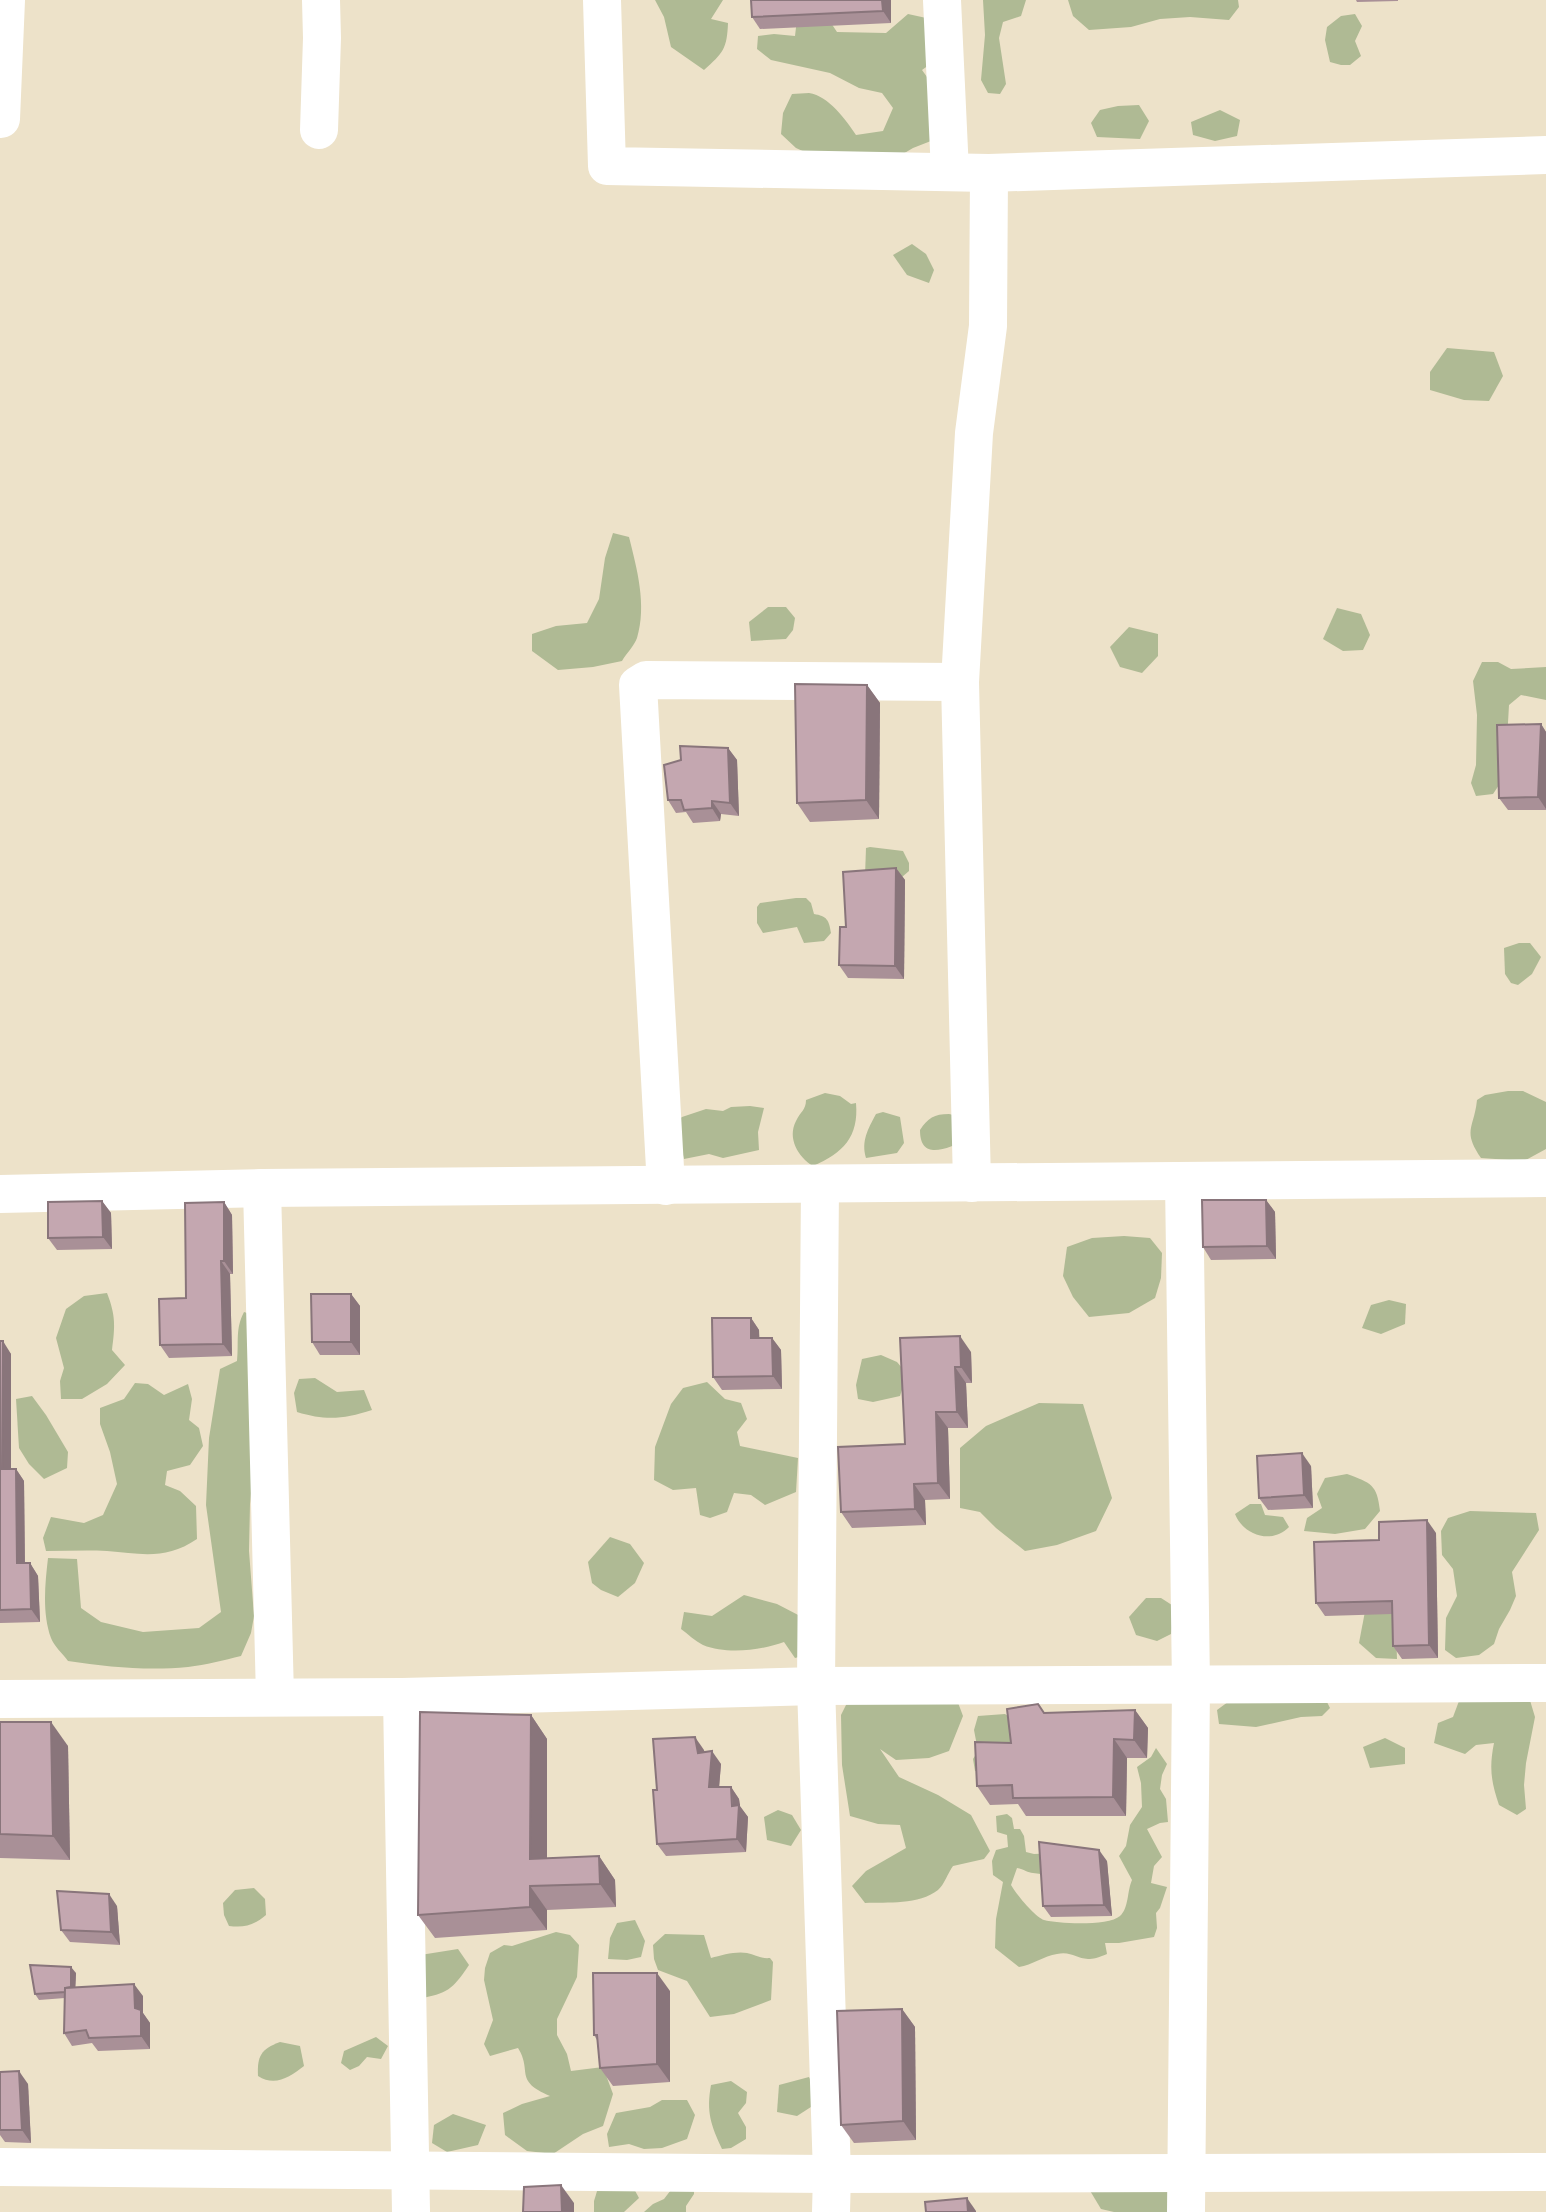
<svg xmlns="http://www.w3.org/2000/svg" width="1546" height="2212" font-family="'Varela Round',sans-serif">
  <style>
    .green { fill: #afba94 }
    .lines { fill: none; stroke-linecap: round; stroke-linejoin: round }
    .street { stroke: #fff; stroke-width: 38 }
    .wall { fill: #a99097 }
    .shaded-wall { fill: #89757b }
    .building { fill: #c4a7b0; stroke: #89757b; stroke-width: 2 }
  </style>
  <rect width="100%" height="100%" fill="#ede2c9"/>
  <g class="green">
    <path d="M655 0H723L711 19 728 23C727 49 723 53 704 70L671 47 664 17Z"/>
    <path d="M804 0 829 20 837 32 886 33 908 14 949 23 940 57 922 70 932 84 936 139 913 148 891 161 829 163 796 148 781 134 783 113 792 94C797 94 804 93 809 93 829 96 846 120 856 135L883 131 893 108 882 93 859 88 830 73 771 60 757 49 758 36 774 34 795 36 797 19Z"/>
    <path d="M983 0H1026L1021 16 1003 22 999 38 1006 84 1000 94 988 93 981 80 985 35Z"/>
    <path d="M1068 0H1238L1239 7 1229 20 1190 17 1160 19 1131 27 1089 30 1073 16Z"/>
    <path d="M1355 14 1362 26 1355 41 1361 56 1350 65H1341L1330 62 1325 40 1327 27 1341 16Z"/>
    <path d="M1139 105 1149 121 1140 139 1097 137 1091 123 1100 110 1118 106Z"/>
    <path d="M1220 110 1240 120 1237 136 1215 141 1193 135 1191 122Z"/>
    <path d="M912 244 926 254 934 270 929 283 907 275 893 255Z"/>
    <path d="M1447 348 1494 352 1503 376 1489 401 1464 400 1430 390V372Z"/>
    <path d="M613 533 629 537C637 569 647 605 637 638 634 646 626 654 622 661L593 667 558 670 532 651V634L556 626 587 623 599 599 605 558Z"/>
    <path d="M768 607H786L795 618 793 630 786 639 751 641 749 622Z"/>
    <path d="M1337 608 1361 614 1370 635 1363 650 1343 651 1323 639Z"/>
    <path d="M1129 627 1158 634V656L1142 673 1120 667 1110 647Z"/>
    <path d="M1482 662H1498L1511 669 1546 667V700L1521 695 1509 705 1505 776 1493 794 1476 796 1471 783 1476 765 1477 715 1473 681Z"/>
    <path d="M870 847 903 851 909 863V871L902 877 865 876 866 848Z"/>
    <path d="M796 898H806L811 903 814 914C827 916 829 920 831 933L824 941 804 943 797 927 763 933 757 923V907L760 903Z"/>
    <path d="M1519 943H1530L1541 957 1532 974 1518 985 1511 983 1505 974 1504 948Z"/>
    <path d="M1508 1091H1523L1546 1102V1149L1524 1161 1481 1158C1462 1130 1474 1129 1477 1100L1485 1095Z"/>
    <path d="M825 1093 840 1096 851 1104 856 1103C859 1137 843 1153 813 1166 798 1157 787 1138 796 1121 800 1112 806 1110 806 1100Z"/>
    <path d="M750 1106 764 1108 758 1132 759 1150 723 1158 709 1154 684 1159 675 1123 682 1117 706 1109 723 1111 731 1107Z"/>
    <path d="M883 1112 900 1117 904 1143 897 1153 866 1158C861 1141 868 1129 876 1114Z"/>
    <path d="M949 1114 958 1116 967 1140C949 1147 920 1163 920 1130 928 1118 934 1114 949 1114Z"/>
    <path d="M1124 1236 1150 1238 1162 1253 1161 1278 1155 1298 1129 1313 1089 1317 1073 1297 1063 1276 1067 1247 1092 1238Z"/>
    <path d="M107 1293C116 1316 115 1327 112 1350L125 1365 107 1384 82 1399H61L60 1381 64 1368 56 1338 66 1309 84 1296Z"/>
    <path d="M1389 1300 1406 1304 1405 1324 1381 1334 1362 1328 1371 1305Z"/>
    <path d="M244 1312 256 1316 258 1417 250 1504 249 1551 254 1616 251 1633 241 1656C224 1660 206 1665 188 1667 148 1671 108 1667 68 1661 63 1654 54 1646 51 1638 42 1613 45 1584 48 1558L77 1559 81 1608 101 1622 143 1632 199 1628 221 1612 206 1505 209 1438 220 1369 237 1361C239 1342 235 1329 244 1312Z"/>
    <path d="M881 1355 897 1362 907 1374 900 1396 873 1402 858 1399 856 1385 862 1359Z"/>
    <path d="M315 1378 337 1392 364 1390 372 1410C344 1419 326 1421 297 1412L294 1393 299 1379Z"/>
    <path d="M707 1382 725 1399 741 1403 747 1419 737 1432 740 1446 798 1458 796 1492 765 1505 751 1495 734 1493 727 1512 710 1518 700 1515 696 1488 673 1490 654 1480 655 1447 671 1404 683 1388Z"/>
    <path d="M135 1383 148 1384 164 1395 188 1384 192 1399 189 1420 199 1428 203 1446 190 1465 167 1471 165 1485 180 1491 196 1506 197 1539C166 1560 142 1554 107 1551 87 1550 66 1551 46 1551L43 1538 51 1517 84 1523 103 1515 117 1484 110 1452 100 1424V1408L124 1399Z"/>
    <path d="M32 1396 46 1415 68 1452 67 1468 44 1479 29 1464 19 1448 16 1399Z"/>
    <path d="M1039 1403 1083 1404 1112 1498 1096 1531 1057 1545 1025 1551 996 1528 980 1512 960 1508V1448L986 1426Z"/>
    <path d="M1347 1474C1371 1483 1377 1484 1380 1511L1365 1529 1335 1534 1304 1531 1307 1518 1322 1508 1317 1494 1325 1478Z"/>
    <path d="M1250 1504H1261L1265 1515 1283 1517 1289 1527C1272 1545 1243 1535 1235 1514Z"/>
    <path d="M1470 1511 1536 1513 1539 1530 1512 1572 1516 1596 1510 1610 1499 1629 1494 1644 1479 1655 1456 1658 1445 1650 1446 1618 1457 1596 1453 1569 1442 1555 1441 1531 1448 1518Z"/>
    <path d="M610 1537 630 1544 644 1563 635 1583 618 1597 601 1590 592 1583 588 1562Z"/>
    <path d="M744 1595 777 1604 802 1617 814 1653 795 1658 784 1642C761 1650 728 1655 703 1645 695 1641 688 1634 681 1629L684 1612 712 1616Z"/>
    <path d="M1146 1598H1161L1175 1607 1171 1634 1157 1641 1136 1635 1129 1617Z"/>
    <path d="M1395 1603 1397 1659 1376 1658 1359 1643 1366 1606Z"/>
    <path d="M1462 1693 1529 1697 1535 1717 1526 1763 1524 1785 1526 1809 1517 1815 1499 1805C1491 1781 1489 1768 1494 1743L1476 1745 1465 1754 1434 1743 1438 1723 1453 1717Z"/>
    <path d="M1323 1694 1330 1708 1322 1716 1301 1717 1256 1727 1219 1724 1217 1710 1232 1699Z"/>
    <path d="M850 1697 957 1700 963 1716 949 1751 929 1758 896 1760 880 1749 899 1777 938 1795 971 1815 990 1851 984 1859 953 1866C948 1873 944 1885 938 1890 919 1905 887 1902 865 1903L852 1886 866 1871 906 1848 900 1825 878 1824 850 1816 842 1765 841 1715Z"/>
    <path d="M1005 1714 1012 1719 1014 1748 982 1772 975 1771 973 1759 978 1751 974 1730 978 1716Z"/>
    <path d="M1385 1738 1405 1748V1764L1370 1768 1363 1747Z"/>
    <path d="M1156 1748 1167 1764 1162 1775 1160 1789 1166 1799 1168 1822 1160 1823 1147 1829 1162 1857 1154 1866 1151 1883 1167 1887 1160 1908 1156 1913 1157 1928 1154 1937 1119 1943H1105L1107 1954C1078 1967 1078 1950 1057 1954 1044 1956 1032 1965 1019 1967L995 1948 996 1919 1003 1882 993 1875 992 1861 996 1850 1008 1847 1007 1835 997 1832 996 1816 1007 1814 1012 1818 1014 1829H1020L1024 1836 1026 1852 1034 1854 1058 1853 1056 1877C1048 1875 1041 1874 1033 1873 1028 1873 1024 1869 1017 1868L1011 1885C1016 1894 1035 1917 1044 1920 1059 1924 1109 1926 1120 1916 1129 1908 1127 1891 1132 1880L1119 1856 1126 1846 1130 1825 1142 1807 1141 1783 1137 1767 1151 1757Z"/>
    <path d="M778 1810 792 1815 801 1830 791 1846 767 1840 764 1817Z"/>
    <path d="M254 1888 265 1899 266 1915C254 1925 245 1928 229 1926L224 1915 223 1903 235 1890Z"/>
    <path d="M635 1920 645 1941 641 1957 627 1960 608 1959 610 1938 617 1923Z"/>
    <path d="M556 1932 570 1935 579 1945 577 1977 557 2019V2035L567 2054 571 2071 603 2067 613 2094 603 2126 583 2134 553 2154 527 2151 505 2135 503 2113 522 2104 550 2096C513 2080 533 2072 518 2048L490 2056 484 2044 493 2020 484 1980 485 1968 490 1953 504 1945 512 1946Z"/>
    <path d="M665 1934 704 1935 711 1958C722 1955 736 1951 747 1953 756 1955 761 1959 770 1958L773 1962 771 2000 734 2014 710 2017 687 1981 658 1970 654 1959 653 1945Z"/>
    <path d="M458 1949 469 1965C452 1990 448 1993 418 1999L414 1956Z"/>
    <path d="M376 2037 388 2046 381 2059 367 2057 359 2066 350 2070 341 2063 344 2051Z"/>
    <path d="M280 2042 300 2046 304 2066C290 2077 275 2087 258 2076 257 2056 261 2049 280 2042Z"/>
    <path d="M809 2077 818 2094 814 2105 797 2116 777 2112 779 2085Z"/>
    <path d="M731 2081 747 2092 746 2103 738 2113 746 2127V2139L731 2148 722 2149C711 2125 706 2112 711 2085Z"/>
    <path d="M662 2100H687L695 2115 687 2139 662 2148 644 2149 629 2144 609 2147 607 2134 616 2113 650 2107Z"/>
    <path d="M453 2114 486 2125 478 2145 447 2152 432 2143 434 2125Z"/>
    <path d="M1167 2181 1184 2212H1114L1101 2209 1086 2184Z"/>
    <path d="M694 2182V2194L686 2206V2212H644L653 2204 664 2199 674 2186Z"/>
    <path d="M633 2187 639 2198 624 2212H594V2201L598 2188Z"/>
  </g>
  <g class="lines">
    <g class="street">
      <path d="M602 0 607 166 989 173 1546 155"/>
      <path d="M942 0 950 172"/>
      <path d="M1 119 6 0"/>
      <path d="M319 130 322 38 321 0"/>
      <path d="M1184 1181 1191 1685 1186 2212"/>
      <path d="M972 1183 960 682 974 433 988 326 989 173"/>
      <path d="M820 1185 816 1686 832 2174 831 2212"/>
      <path d="M666 1186 638 685 646 680 960 682"/>
      <path d="M262 1188 275 1697"/>
      <path d="M0 1194 262 1188 1546 1178"/>
      <path d="M402 1697 411 2212"/>
      <path d="M0 1699 402 1697 816 1686 1546 1683"/>
      <path d="M0 2167 832 2174 1546 2172"/>
    </g>
  </g>
  <g class="wall">
    <path d="M751 0H891V23L760 29 752 17Z"/>
    <path d="M1356 0H1398V1L1357 2Z"/>
    <path d="M867 685 880 703 879 819 810 822 797 803Z"/>
    <path d="M1541 724 1546 732V810H1508L1499 798Z"/>
    <path d="M728 748 737 760 739 816 721 814 720 821 693 823 686 812 676 813 668 800Z"/>
    <path d="M896 868 905 880 904 979 848 978 839 965 846 927Z"/>
    <path d="M1266 1200 1275 1212 1276 1259 1211 1260 1203 1247Z"/>
    <path d="M102 1201 111 1213 112 1249 57 1250 48 1238Z"/>
    <path d="M224 1202 232 1215 233 1274H230L232 1356 169 1358 160 1345 186 1298Z"/>
    <path d="M351 1294 360 1306V1355H320L312 1342Z"/>
    <path d="M751 1318 759 1330V1338H772L781 1350 782 1389 722 1390 713 1377Z"/>
    <path d="M900 1338 971 1352 972 1383H966L968 1428H948L950 1499 925 1500 926 1525 852 1528 841 1512 905 1444Z"/>
    <path d="M0 1341 11 1354V1469H16L24 1481 25 1563H30L38 1576 40 1622 0 1623Z"/>
    <path d="M1311 1466 1313 1508 1268 1510 1259 1498Z"/>
    <path d="M1436 1533 1438 1658 1402 1659 1393 1646 1392 1614 1325 1616 1316 1603 1379 1540Z"/>
    <path d="M1135 1710 1148 1728 1147 1758H1127L1126 1816H1026L1018 1804 990 1805 977 1786 1011 1743 1044 1713Z"/>
    <path d="M531 1715 547 1739V1858L599 1856 615 1880 616 1907 547 1910V1930L435 1938 418 1915Z"/>
    <path d="M0 1722 68 1746 70 1860 0 1858Z"/>
    <path d="M704 1750V1752L721 1764 719 1787H731L739 1799 740 1807 748 1817 746 1852 666 1856 657 1844V1790Z"/>
    <path d="M1107 1861 1112 1916 1051 1917 1043 1906Z"/>
    <path d="M117 1906 120 1945 70 1942 61 1930Z"/>
    <path d="M76 1973 75 1987 143 1996V2013L150 2023V2049L98 2051 92 2043 72 2046 64 2033 65 1998 39 2000 35 1994Z"/>
    <path d="M670 1991V2082L613 2086 600 2068 597 2040 594 2035Z"/>
    <path d="M902 2009 915 2027 916 2140 854 2143 841 2125Z"/>
    <path d="M0 2072 28 2084 31 2143 5 2142 0 2135Z"/>
  </g>
  <g class="shaded-wall">
    <path d="M882 0H891V23L883 11Z"/>
    <path d="M867 685 880 703 879 819 866 800Z"/>
    <path d="M1541 724 1546 732V809L1538 797Z"/>
    <path d="M728 748 737 760 739 816 730 803Z"/>
    <path d="M712 801 721 814 720 821 712 808Z"/>
    <path d="M896 868 905 880 904 979 895 966Z"/>
    <path d="M1266 1200 1275 1212 1276 1259 1267 1246Z"/>
    <path d="M102 1201 111 1213 112 1249 103 1237Z"/>
    <path d="M224 1202 232 1215 233 1274 224 1261Z"/>
    <path d="M221 1261 230 1274 232 1356 223 1344Z"/>
    <path d="M351 1294 360 1306V1355L351 1342Z"/>
    <path d="M751 1318 759 1330 760 1351 751 1338Z"/>
    <path d="M960 1336 971 1352 972 1383 961 1367Z"/>
    <path d="M772 1338 781 1350 782 1389 773 1376Z"/>
    <path d="M3 1341 11 1354V1481L2 1469Z"/>
    <path d="M955 1367 966 1383 968 1428 957 1412Z"/>
    <path d="M936 1412 948 1428 950 1499 938 1483Z"/>
    <path d="M1302 1453 1311 1466 1313 1508 1304 1495Z"/>
    <path d="M16 1469 24 1481 25 1576 17 1563Z"/>
    <path d="M914 1484 925 1500 926 1525 915 1509Z"/>
    <path d="M1427 1520 1436 1533 1438 1658 1429 1645Z"/>
    <path d="M30 1563 38 1576 40 1622 31 1609Z"/>
    <path d="M1135 1710 1148 1728 1147 1758 1134 1740Z"/>
    <path d="M531 1715 547 1739V1882L530 1859Z"/>
    <path d="M51 1722 68 1746 70 1860 53 1836Z"/>
    <path d="M695 1737 704 1750 707 1765 698 1753Z"/>
    <path d="M1114 1739 1127 1758 1126 1816 1113 1797Z"/>
    <path d="M712 1751 721 1764 718 1800 709 1787Z"/>
    <path d="M731 1787 739 1799 740 1806 748 1817 746 1852 737 1839Z"/>
    <path d="M1099 1850 1107 1861 1112 1916 1104 1905Z"/>
    <path d="M599 1856 615 1880 616 1907 600 1884Z"/>
    <path d="M530 1886 547 1910V1930L530 1907Z"/>
    <path d="M109 1894 117 1906 120 1945 111 1932Z"/>
    <path d="M71 1967 76 1973 75 1998 71 1991Z"/>
    <path d="M657 1973 670 1991V2082L657 2064Z"/>
    <path d="M134 1984 143 1996V2013L150 2023V2049L141 2036 135 2008Z"/>
    <path d="M902 2009 915 2027 916 2140 903 2121Z"/>
    <path d="M19 2071 28 2084 31 2143 22 2130Z"/>
    <path d="M561 2185 574 2203V2212H562Z"/>
    <path d="M967 2198 976 2211V2212H968Z"/>
  </g>
  <g class="building">
    <path d="M751 0H882L883 11 752 17Z"/>
    <path d="M795 684 867 685 866 800 797 803Z"/>
    <path d="M1541 724 1538 797 1499 798 1497 725Z"/>
    <path d="M680 746 728 748 730 803 712 801V808L684 810 681 800H668L664 765 681 760Z"/>
    <path d="M896 868 895 966 839 965 840 927H846L843 872Z"/>
    <path d="M1202 1200H1266L1267 1246 1203 1247Z"/>
    <path d="M102 1201 103 1237 48 1238V1202Z"/>
    <path d="M224 1202V1261H221L223 1344 160 1345 159 1299 186 1298 185 1203Z"/>
    <path d="M311 1294H351V1342H312Z"/>
    <path d="M712 1318H751V1338H772L773 1376 713 1377Z"/>
    <path d="M960 1336 961 1367H955L957 1412H936L938 1483 914 1484 915 1509 841 1512 838 1447 905 1444 900 1338Z"/>
    <path d="M0 1341H3L2 1469H16L17 1563H30L31 1609 0 1610Z"/>
    <path d="M1302 1453 1304 1495 1259 1498 1257 1456Z"/>
    <path d="M1427 1520 1429 1645 1393 1646 1392 1601 1316 1603 1314 1542 1379 1540V1522Z"/>
    <path d="M1038 1704 1044 1713 1135 1710 1134 1740 1114 1739 1113 1797 1013 1798 1012 1785 977 1786 975 1742 1011 1743 1007 1709Z"/>
    <path d="M420 1712 531 1715 530 1859 599 1856 600 1884 530 1886V1907L418 1915Z"/>
    <path d="M0 1722H51L53 1836 0 1834Z"/>
    <path d="M695 1737 698 1753 712 1751 709 1787H731L732 1806 739 1805 737 1839 657 1844 653 1790H657L653 1739Z"/>
    <path d="M1039 1842 1099 1850 1104 1905 1043 1906Z"/>
    <path d="M57 1891 109 1894 111 1932 61 1930Z"/>
    <path d="M30 1965 71 1967V1987L65 1988V1992L35 1994Z"/>
    <path d="M593 1973H657V2064L600 2068 597 2035H594Z"/>
    <path d="M134 1984 135 2008 141 2010V2036L89 2038 86 2030 64 2033 65 1988Z"/>
    <path d="M902 2009 903 2121 841 2125 837 2011Z"/>
    <path d="M19 2071 22 2130H0V2072Z"/>
    <path d="M561 2185 562 2212H523L524 2187Z"/>
    <path d="M967 2198 968 2212H926L925 2202Z"/>
  </g>
</svg>
